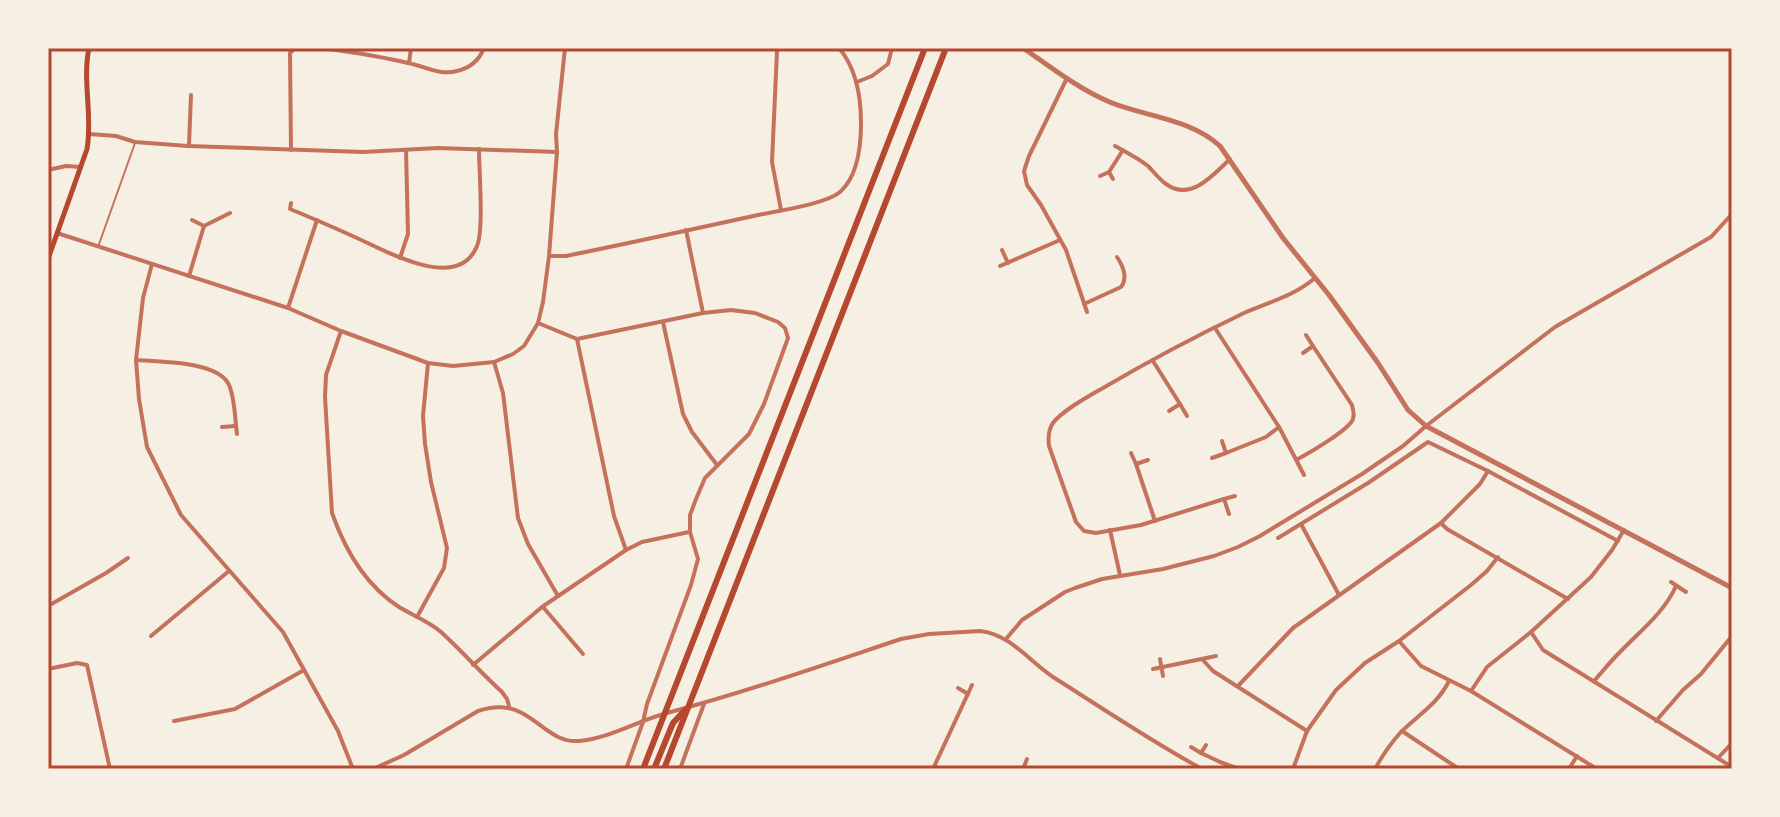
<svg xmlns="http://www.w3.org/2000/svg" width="1780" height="817" font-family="'Archivo Narrow',sans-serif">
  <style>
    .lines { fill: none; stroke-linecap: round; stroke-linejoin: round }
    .service { stroke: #c5725c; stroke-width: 2 }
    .minor { stroke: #c5725c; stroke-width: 4 }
    .tertiary { stroke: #c5725c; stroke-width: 5 }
    .secondary { stroke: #b5482f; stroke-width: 5 }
    .trunk { stroke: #b5482f; stroke-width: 6 }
    .neatline { fill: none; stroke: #b5482f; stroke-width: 3 }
  </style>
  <rect width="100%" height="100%" fill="#f6efe4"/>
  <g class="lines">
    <path class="service" d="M98 247 135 143"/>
    <g class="minor">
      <path d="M322 48C351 52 380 56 408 63 424 66 440 76 457 71 470 68 479 61 484 48"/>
      <path d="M779 48 777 51 772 162 781 210"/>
      <path d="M409 63 411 48"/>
      <path d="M1067 78 1029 156 1024 171 1027 185 1041 205 1066 250 1087 312"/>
      <path d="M857 82 872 76 888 64 892 48"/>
      <path d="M89 134 116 136 135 142 188 146 363 152 438 148 557 152"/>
      <path d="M189 145 191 95"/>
      <path d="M1115 146C1126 152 1138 158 1148 166 1154 172 1159 179 1166 184 1191 202 1213 175 1230 159"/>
      <path d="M291 150 290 53 295 48"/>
      <path d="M48 170 66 166 81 167"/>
      <path d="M1109 172 1123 150"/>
      <path d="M1100 176 1109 172 1113 179"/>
      <path d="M291 203 290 209C312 218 335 228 357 238 386 251 458 293 477 246 484 230 479 170 479 149"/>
      <path d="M192 220 204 226"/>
      <path d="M686 230 703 313"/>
      <path d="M57 233 288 308 341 331 428 363 453 366 494 362 513 354 524 346 538 323 543 302 549 256 557 152 556 134 565 48"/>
      <path d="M1002 250 1008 263"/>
      <path d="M549 256H566C630 243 694 229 758 215 777 211 826 204 840 192 858 176 861 145 861 123 861 97 856 68 839 48"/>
      <path d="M400 258 408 234 406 150"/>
      <path d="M152 264 143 298 136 360 139 399 147 447 181 515 283 632 338 731 353 769"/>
      <path d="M1000 266 1060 240"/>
      <path d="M189 276 204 226 230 213"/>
      <path d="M1084 304 1121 287C1128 278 1123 266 1117 257"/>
      <path d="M288 308 317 220"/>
      <path d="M663 322 683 414 692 432 717 465"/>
      <path d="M538 323 577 339 703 313 731 310 755 313 778 322 785 328 788 338 764 404 749 434 705 478 696 499 690 515V532L698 559 691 585 647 704 643 722 626 769"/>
      <path d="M1215 328 1279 427 1304 475"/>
      <path d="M341 331 326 375 325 397 332 513C345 550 365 585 399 607 412 615 428 621 441 632 462 651 481 673 502 692L507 699 509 706"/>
      <path d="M577 339 614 516 626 550"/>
      <path d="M1303 353 1313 346 1306 335"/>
      <path d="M136 360C160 362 215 361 228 383 235 395 235 421 237 434"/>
      <path d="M1153 361 1180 404"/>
      <path d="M494 362 503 393 518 518 528 544 558 596"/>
      <path d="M1169 411 1180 404 1187 416"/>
      <path d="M222 427 235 426"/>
      <path d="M1131 453 1136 464 1148 460"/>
      <path d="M1226 453 1266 437 1279 427"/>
      <path d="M1212 458 1226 453 1222 441"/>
      <path d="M1298 459C1309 453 1349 430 1353 419 1355 413 1353 411 1352 405L1313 346"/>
      <path d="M1136 464 1155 521"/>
      <path d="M1224 499 1141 525 1096 533 1084 531 1076 522 1049 446C1048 438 1048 430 1053 423 1063 410 1089 396 1103 388 1149 361 1196 336 1244 313 1269 302 1294 296 1315 278"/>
      <path d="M1229 514 1224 499 1235 496"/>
      <path d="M1441 523 1447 529 1568 599"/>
      <path d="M1301 524 1339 595"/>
      <path d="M1110 530 1120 575"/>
      <path d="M1278 538 1368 483 1428 442 1488 471 1618 541"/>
      <path d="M1671 582 1686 592"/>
      <path d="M48 606 106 573 128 558"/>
      <path d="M543 607 583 654"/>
      <path d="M417 617 444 568 447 548 431 482 425 444 423 416 428 363"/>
      <path d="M1531 632 1543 650 1732 767"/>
      <path d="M151 636 229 571"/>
      <path d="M1006 639 1022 620 1065 592 1075 588 1102 579 1163 569 1214 556 1238 547 1260 536 1362 474 1403 446 1426 426 1555 327 1711 237 1732 214"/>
      <path d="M1399 641 1421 666 1471 691 1597 769"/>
      <path d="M1160 659 1163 676"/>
      <path d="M1202 659 1213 671 1307 731"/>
      <path d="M473 665 542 607 626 550 642 542 689 532"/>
      <path d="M48 669 77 663 87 665 110 769"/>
      <path d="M1153 669 1216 656"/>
      <path d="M1594 681C1602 672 1610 662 1619 653 1640 631 1664 613 1676 586"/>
      <path d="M1238 686 1293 628 1441 523 1480 484 1488 471"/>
      <path d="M958 688 968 694"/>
      <path d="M1471 691 1487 667 1531 632 1591 577 1612 550 1624 530"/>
      <path d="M174 721 235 709 304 670"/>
      <path d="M1656 721 1683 690 1701 674 1732 636"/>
      <path d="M1402 731 1459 769"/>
      <path d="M1191 747 1201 753 1206 745"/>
      <path d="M1201 753 1220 762 1239 769"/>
      <path d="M1718 758 1732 743"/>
      <path d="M373 769 404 755 478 711C530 693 541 744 579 741 610 738 637 721 667 713 746 692 823 665 901 639L929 634 980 631C1010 634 1029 661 1053 677 1102 708 1151 741 1202 769"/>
      <path d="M680 769 704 704"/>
      <path d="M933 769 972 685"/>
      <path d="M1023 769 1027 759"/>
      <path d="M1293 769 1307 731 1336 690 1365 663 1399 641 1471 585 1487 571 1498 557"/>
      <path d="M1375 769C1382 756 1391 743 1401 732 1419 714 1437 705 1449 681"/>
      <path d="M1569 769 1577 756"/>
    </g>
    <path class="tertiary" d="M1023 48C1052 68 1080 90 1112 103 1148 117 1190 119 1220 146L1283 238 1329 295 1378 363 1408 410 1426 426 1732 588"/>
    <path class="secondary" d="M48 259 87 149C93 116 82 81 89 48"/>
    <g class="trunk">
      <path d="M643 769 925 48"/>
      <path d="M654 769 673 723 685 710"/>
      <path d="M664 769 946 48"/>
    </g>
  </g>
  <rect width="1780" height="817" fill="none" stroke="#f6efe4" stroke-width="100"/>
  <rect x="50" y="50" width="1680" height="717" class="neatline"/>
</svg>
